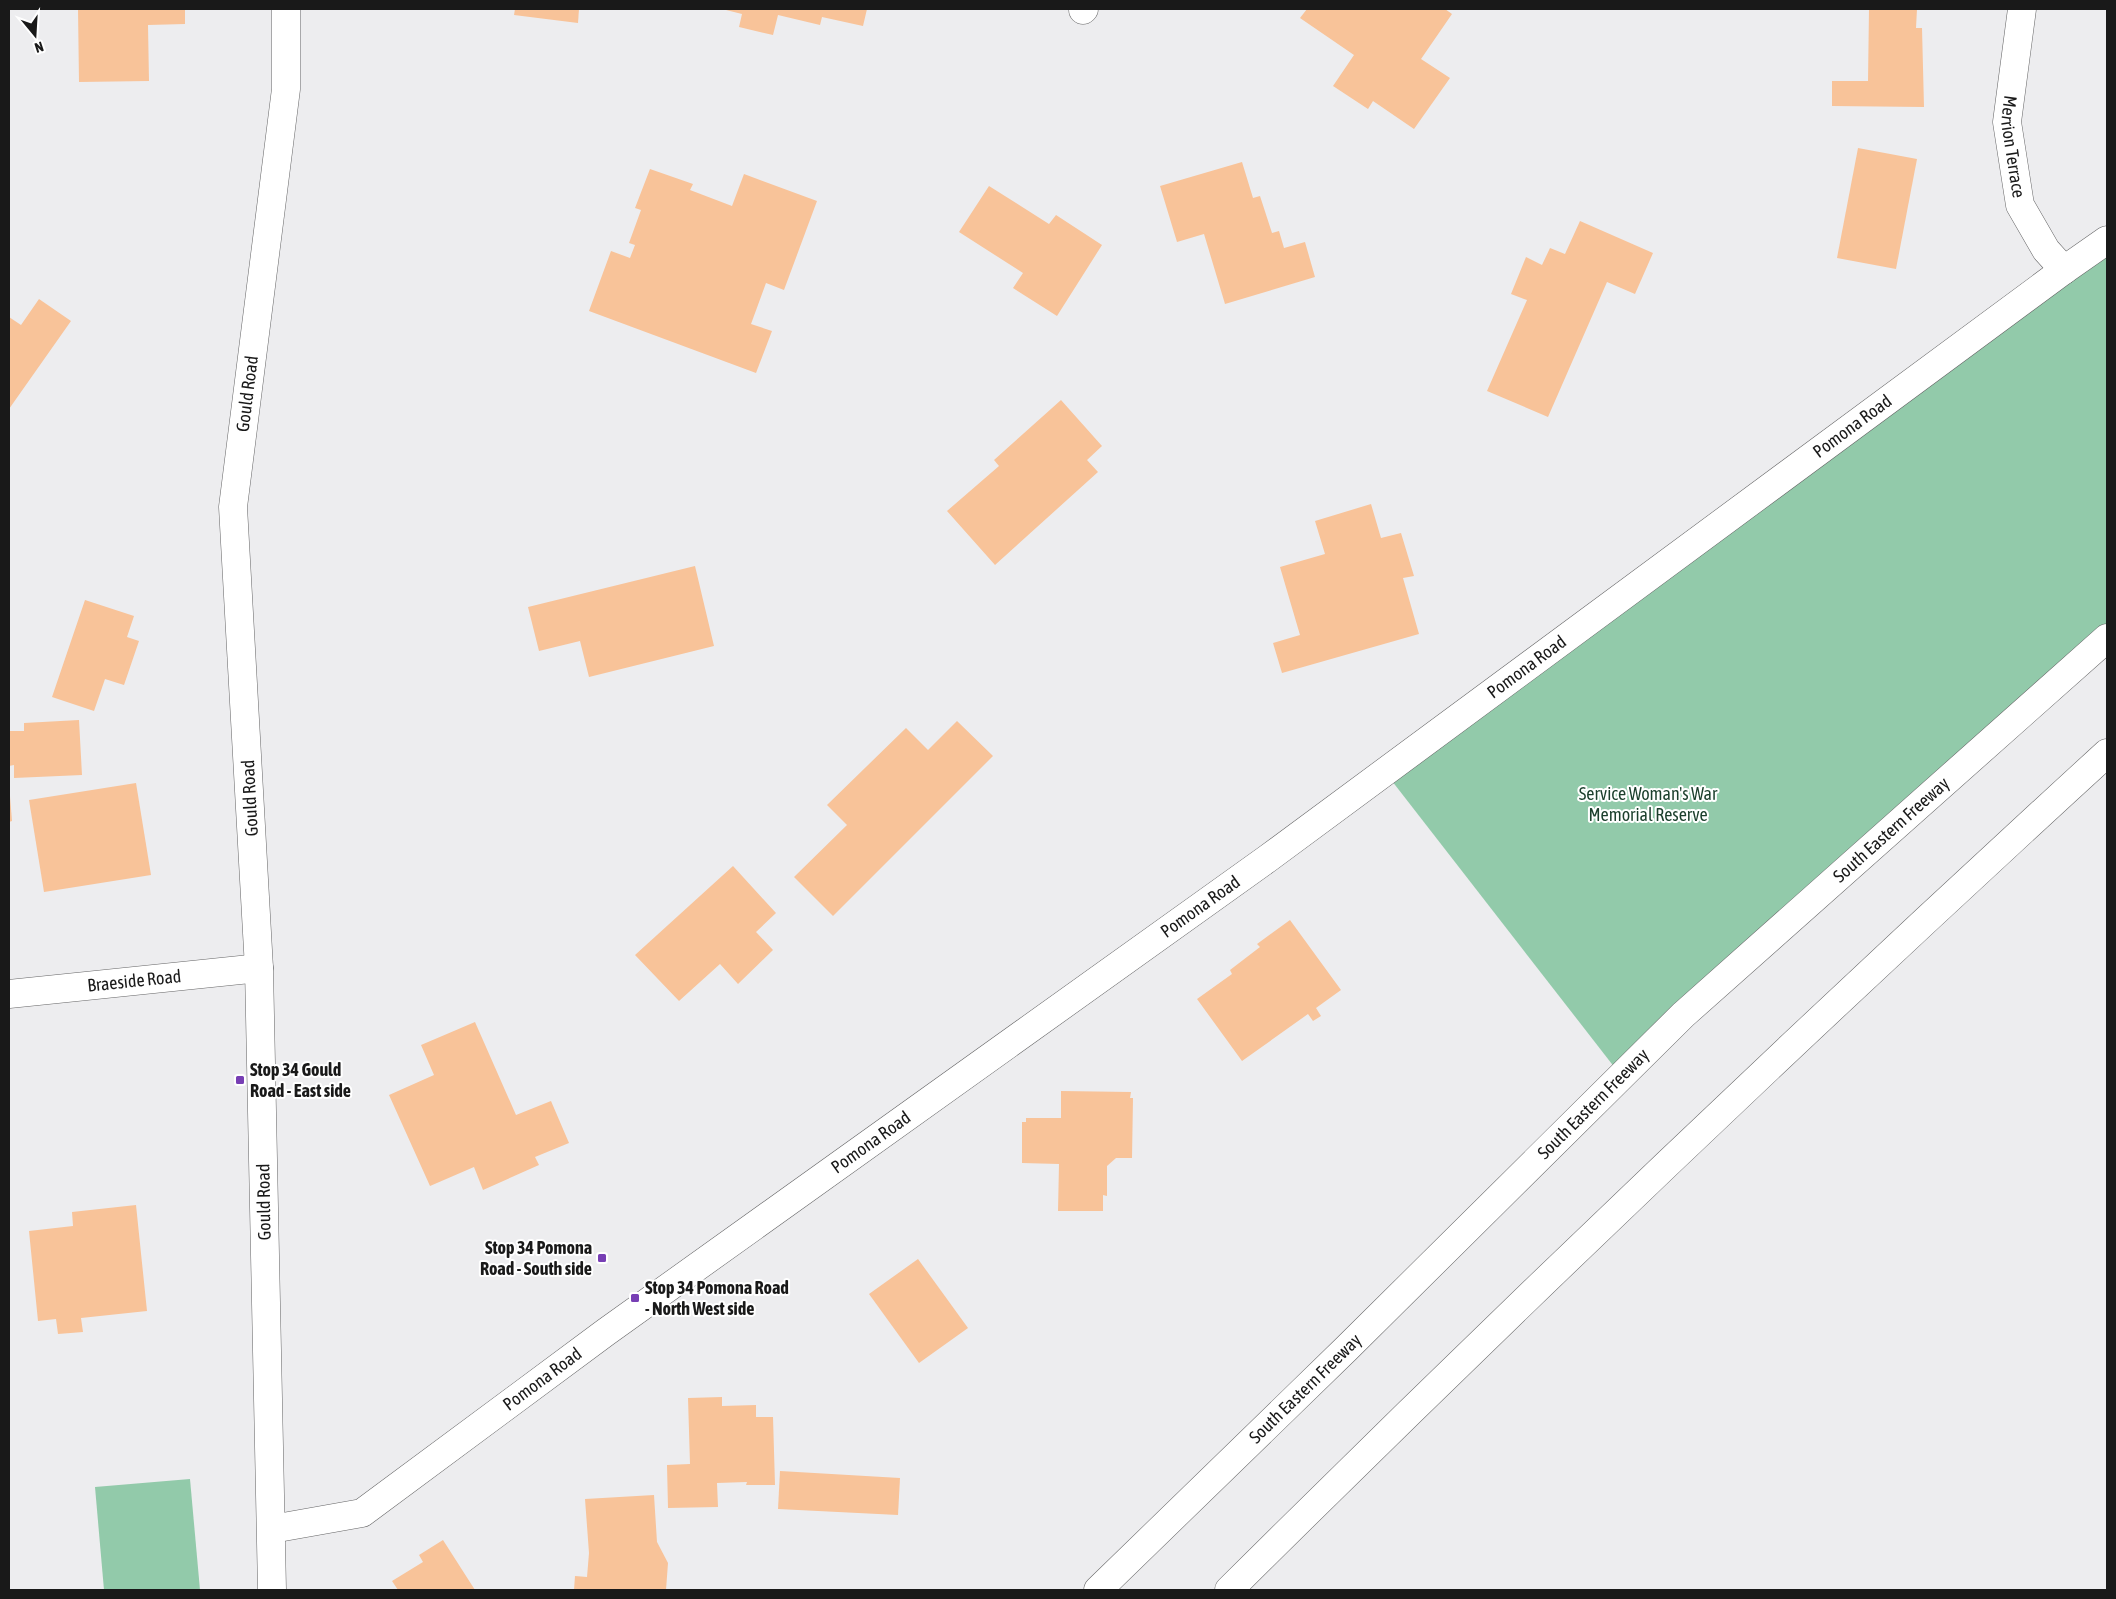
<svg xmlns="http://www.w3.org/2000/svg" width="2116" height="1599" font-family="'Asap Condensed',sans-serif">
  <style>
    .green { fill: #92caaa }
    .building { fill: #f8c399 }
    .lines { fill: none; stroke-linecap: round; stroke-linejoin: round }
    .minor-casing { stroke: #656566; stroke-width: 29 }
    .motorway-casing { stroke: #656566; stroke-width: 29 }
    .minor { stroke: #fff; stroke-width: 28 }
    .motorway { stroke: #fff; stroke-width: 28 }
    .poi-dot { fill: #773eb4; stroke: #fff; stroke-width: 2 }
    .labels { text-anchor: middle; stroke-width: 4; stroke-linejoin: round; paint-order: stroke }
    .street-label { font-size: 18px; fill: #191919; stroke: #fff }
    .park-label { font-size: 18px; fill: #1b3f2c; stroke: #fff }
    .poi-label { font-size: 18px; font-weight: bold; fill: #191919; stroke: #fff; text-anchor: start }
  </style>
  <rect width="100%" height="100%" fill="#ededef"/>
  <g class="green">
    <path d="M2107 248V638L1622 1077 1385 772Z"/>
    <path d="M190 1479 200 1590H104L95 1487Z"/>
  </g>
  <g class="building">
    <path d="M78 9H185V24L148 25 149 81 79 82Z"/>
    <path d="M515 9H579L578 23 514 15Z"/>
    <path d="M722 9H867L863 26 822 17 820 25 778 15 773 35 739 27 742 14Z"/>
    <path d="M1307 9H1445L1452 14 1421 59 1450 78 1414 129 1373 101 1368 109 1333 86 1354 55 1300 18Z"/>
    <path d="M1869 9H1917L1916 28H1922L1924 107 1832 106V81H1868Z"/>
    <path d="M1858 148 1917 159 1896 269 1837 258Z"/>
    <path d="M1242 162 1253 198 1260 196 1272 233 1279 231 1284 248 1305 242 1315 277 1225 304 1204 234 1177 242 1160 186Z"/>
    <path d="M650 169 693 184 690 190 732 206 744 174 817 201 784 290 766 283 751 324 772 331 756 373 589 311 611 251 630 258 635 245 629 243 641 210 635 208Z"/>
    <path d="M989 186 1049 224 1056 215 1102 245 1057 316 1013 288 1023 273 959 232Z"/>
    <path d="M1580 221 1653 253 1635 294 1607 282 1548 417 1487 391 1527 300 1511 294 1526 257 1542 265 1550 248 1565 254Z"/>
    <path d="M39 299 71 321 9 409V317L21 325Z"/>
    <path d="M1061 400 1102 446 1087 460 1098 472 995 565 947 511 999 466 994 460Z"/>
    <path d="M1371 504 1381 538 1401 533 1414 576 1403 578 1419 634 1282 673 1273 643 1300 635 1280 567 1325 554 1315 521Z"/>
    <path d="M695 566 714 646 589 677 580 641 539 651 528 607Z"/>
    <path d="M85 600 134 616 127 637 139 641 124 685 105 679 94 711 52 697Z"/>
    <path d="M79 720 82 775 14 778V765L9 766V731H24V723Z"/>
    <path d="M957 721 993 756 833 916 794 877 847 825 827 805 906 728 928 750Z"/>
    <path d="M136 783 151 875 44 892 29 800Z"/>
    <path d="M9 784 12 821 9 822Z"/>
    <path d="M733 866 776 913 756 932 773 950 738 984 720 964 679 1001 635 955Z"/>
    <path d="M1290 920 1341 990 1316 1008 1321 1016 1313 1021 1308 1014 1242 1061 1197 999 1232 974 1230 970 1260 947 1257 944Z"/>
    <path d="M475 1022 516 1115 551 1101 569 1143 535 1157 539 1165 483 1190 474 1167 430 1186 389 1095 434 1075 421 1045Z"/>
    <path d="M1061 1091 1131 1092 1130 1098H1133L1132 1158H1116L1107 1166V1196L1103 1195V1211H1058L1059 1164 1022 1163V1122H1026V1118H1061Z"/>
    <path d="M136 1205 147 1311 81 1318 83 1332 58 1334 56 1319 38 1321 29 1231 73 1226 72 1212Z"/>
    <path d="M918 1259 968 1328 919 1363 869 1294Z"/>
    <path d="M722 1397V1406L756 1405V1417H773L775 1485H746L747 1482 717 1483 718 1507 668 1508 667 1465 690 1464 688 1398Z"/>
    <path d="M780 1471 900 1478 898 1515 778 1509Z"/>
    <path d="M654 1495 657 1542 668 1563 666 1590H574L575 1576 587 1577 589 1553 585 1499Z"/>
    <path d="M443 1540 475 1590H398L392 1581 423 1562 419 1555Z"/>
  </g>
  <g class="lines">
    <g class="minor-casing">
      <g id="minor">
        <path id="s1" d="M2022 9 2007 122 2020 205 2046 250 2064 270"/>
        <path d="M1083 10 1084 9"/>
        <path id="s2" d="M9 994 259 968"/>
        <path id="s3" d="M272 1529 362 1513 606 1332 1267 859 2064 270 2107 240"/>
        <path id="s4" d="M272 1590 259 968 233 507 286 89V9"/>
      </g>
    </g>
    <g class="motorway-casing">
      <g id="motorway">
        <path id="s5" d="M1098 1590 1346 1349 1683 1015 2107 638"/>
        <path d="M1229 1590C1516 1305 1809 1026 2107 753"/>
      </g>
    </g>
    <use href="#minor" class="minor"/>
    <use href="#motorway" class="motorway"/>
  </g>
  <g class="poi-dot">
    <rect x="235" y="1075" width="10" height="10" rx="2.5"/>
    <rect x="597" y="1253" width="10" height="10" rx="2.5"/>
    <rect x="630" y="1293" width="10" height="10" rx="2.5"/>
  </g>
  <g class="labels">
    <g class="street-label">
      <text dy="6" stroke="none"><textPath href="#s1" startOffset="139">Merrion Terrace</textPath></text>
      <text dy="6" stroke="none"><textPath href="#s4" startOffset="1198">Gould Road</textPath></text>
      <text dy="6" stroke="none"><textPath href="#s3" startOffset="1936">Pomona Road</textPath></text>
      <text dy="6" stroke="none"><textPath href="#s3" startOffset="1531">Pomona Road</textPath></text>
      <text transform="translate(250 798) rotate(-93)" y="6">Gould Road</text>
      <text dy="6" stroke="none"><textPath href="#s5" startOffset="1099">South Eastern Freeway</textPath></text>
      <text dy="6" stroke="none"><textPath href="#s3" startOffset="1126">Pomona Road</textPath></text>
      <text dy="6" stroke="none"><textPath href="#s2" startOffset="126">Braeside Road</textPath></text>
      <text dy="6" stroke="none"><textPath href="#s5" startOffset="694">South Eastern Freeway</textPath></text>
      <text dy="6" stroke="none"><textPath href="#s3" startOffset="721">Pomona Road</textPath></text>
      <text transform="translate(264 1202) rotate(-91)" y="6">Gould Road</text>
      <text dy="6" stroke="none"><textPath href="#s3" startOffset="316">Pomona Road</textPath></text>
      <text dy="6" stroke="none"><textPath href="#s5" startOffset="289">South Eastern Freeway</textPath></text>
    </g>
    <g class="park-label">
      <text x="1648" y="800">Service Woman's War<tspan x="1648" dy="21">Memorial Reserve</tspan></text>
    </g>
    <g class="poi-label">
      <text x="250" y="1076">Stop 34 Gould<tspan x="250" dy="21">Road - East side</tspan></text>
      <text x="592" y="1254" text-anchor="end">Stop 34 Pomona<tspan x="592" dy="21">Road - South side</tspan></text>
      <text x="645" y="1294">Stop 34 Pomona Road<tspan x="645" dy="21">- North West side</tspan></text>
    </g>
  </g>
  <rect width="2116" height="1599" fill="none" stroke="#191919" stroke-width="20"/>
  <g transform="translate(35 35) rotate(162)" stroke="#ffffff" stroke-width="4" paint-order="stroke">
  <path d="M0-4L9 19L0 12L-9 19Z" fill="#191919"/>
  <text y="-8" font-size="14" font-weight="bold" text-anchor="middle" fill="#191919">N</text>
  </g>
</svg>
